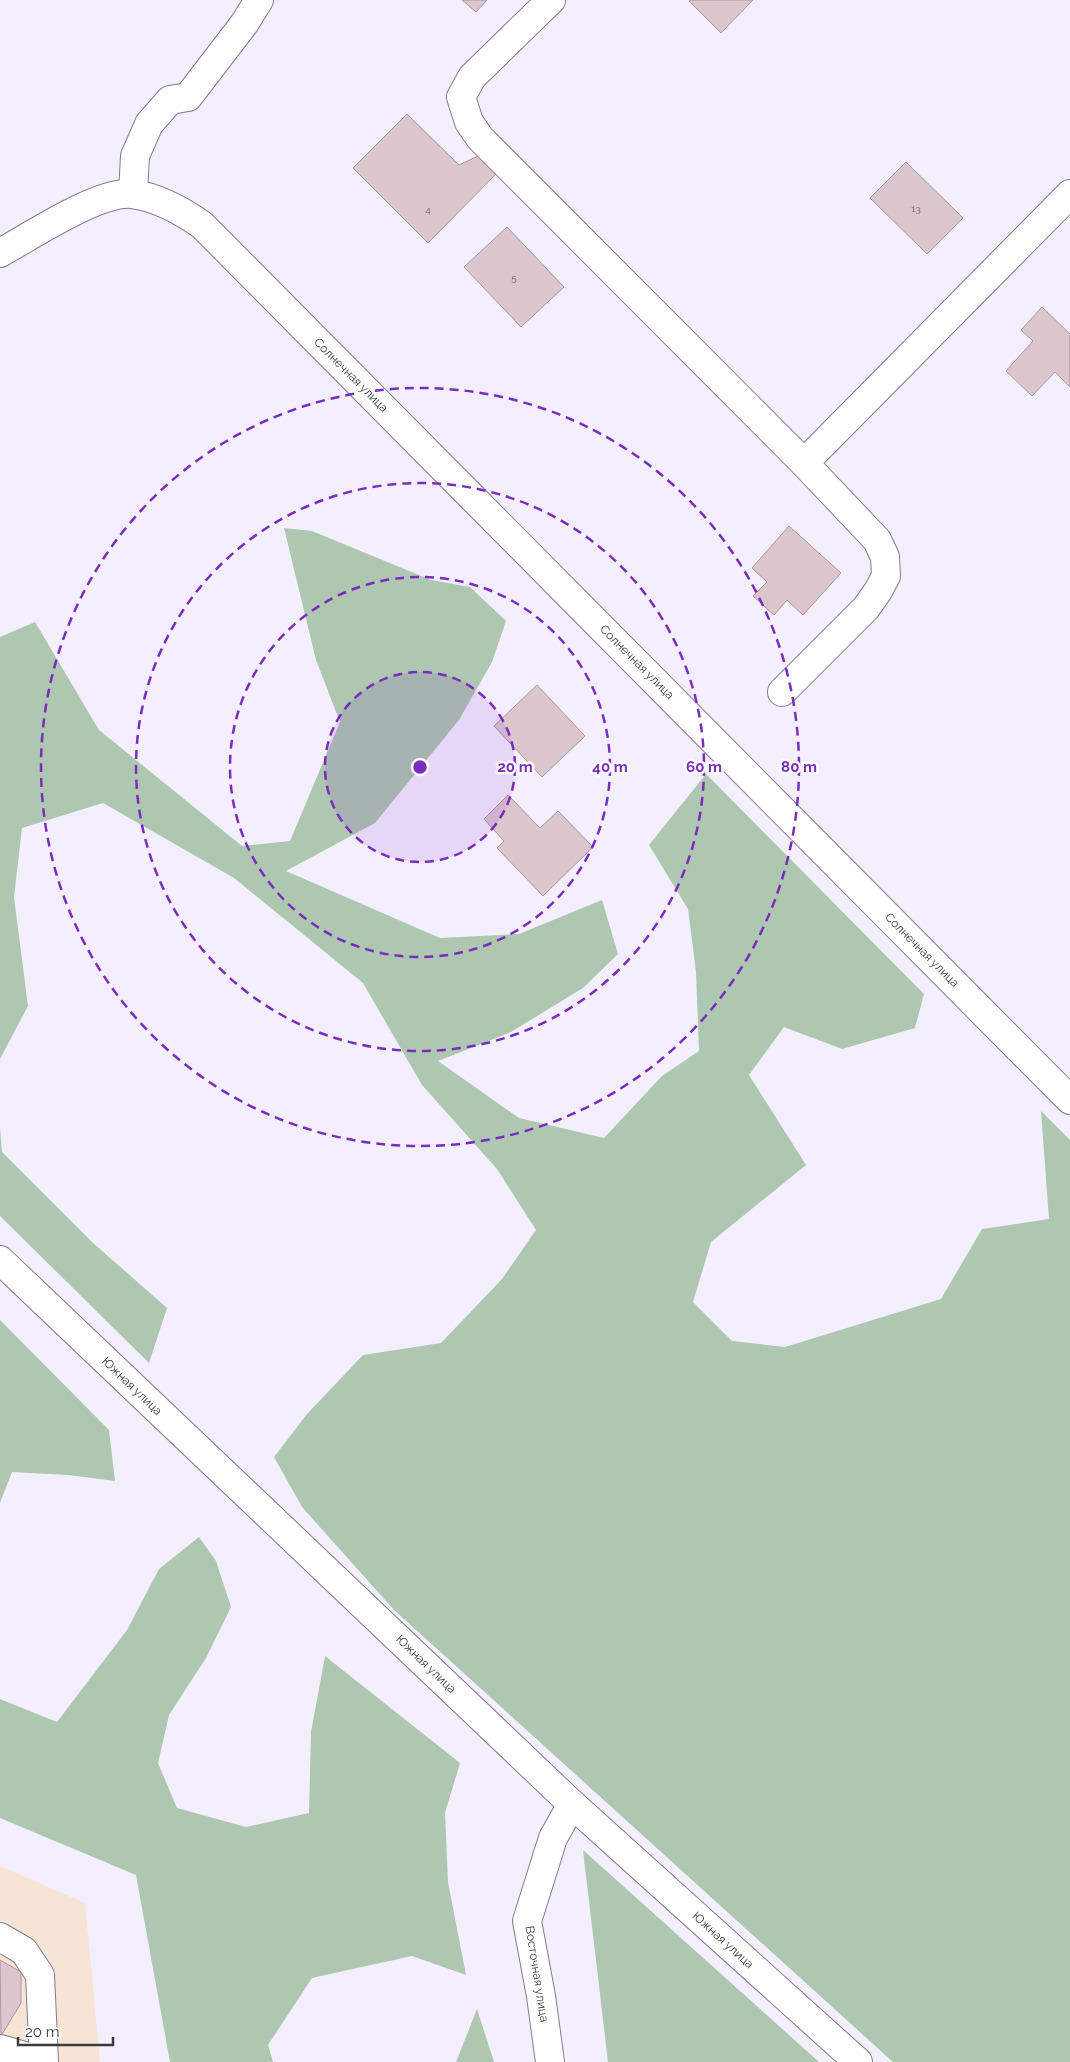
<svg xmlns="http://www.w3.org/2000/svg" width="1070" height="2062" font-family="Raleway,sans-serif">
  <style>
    .industrial { fill: #f8e4d4 }
    .forest { fill: #aec7b0 }
    .building { fill: #dcc6ce; stroke: #aa959d }
    .lines { fill: none; stroke-linecap: round; stroke-linejoin: round }
    .minor-casing { stroke: #817b8d; stroke-width: 30 }
    .minor { stroke: #fff; stroke-width: 28 }
    .ring { fill: none; stroke: #7b2cbf; stroke-width: 2.5; stroke-dasharray: 9 6 }
    .labels { text-anchor: middle; stroke-width: 5; stroke-linejoin: round; paint-order: stroke }
    .number-label { font-size: 10px; fill: #645d64 }
    .street-label { font-size: 12px; fill: #3c3a41; stroke: #fff }
    .centre { fill: #7b2cbf; stroke: #fff; stroke-width: 2.5 }
    .ring-label { font-size: 15px; text-anchor: middle; font-weight: bold; fill: #7b2cbf; stroke: #fff; stroke-width: 5; stroke-linejoin: round; paint-order: stroke }
  </style>
  <rect width="100%" height="100%" fill="#f4efff"/>
  <path class="industrial" d="M0 1866 85 1903 100 2062H0Z"/>
  <g class="forest">
    <path d="M284 528 312 531 431 580 470 587 506 621 492 662 459 720 375 823 286 871 440 938 519 934 602 900 618 954 583 988 511 1032 438 1061 519 1118 604 1138 662 1076 699 1051 696 972 688 909 649 845 706 774 924 994 915 1028 842 1049 784 1027 749 1075 806 1165 711 1242 693 1302 732 1341 785 1347 941 1299 982 1229 1049 1219 1041 1111 1070 1140V2062H893L394 1610 302 1507 274 1457 307 1414 363 1355 441 1343 502 1279 536 1230 497 1169 422 1085 363 983 234 878 103 803 22 828 14 897 28 1006 0 1059V637L35 622 99 730 242 846 290 841 340 722 316 660Z"/>
    <path d="M0 1128 2 1152 93 1243 167 1308 149 1363 0 1216Z"/>
    <path d="M0 1320 109 1430 115 1481 68 1475 12 1472 0 1503Z"/>
    <path d="M199 1537 216 1561 231 1607 206 1658 169 1715 158 1763 177 1808 246 1827 309 1813 311 1732 325 1656 460 1763 445 1813 448 1882 466 1975 412 1956 312 1978 268 2045 273 2062H170L136 1875 0 1818V1699L57 1722 127 1630 159 1569Z"/>
    <path d="M583 1850 819 2062H608Z"/>
    <path d="M477 2009 494 2062H456Z"/>
  </g>
  <g class="building">
    <path d="M462 0H487L476 12Z"/>
    <path d="M691 0H753L721 33 689 1Z"/>
    <path d="M407 114 459 165 478 156 496 174 428 243 353 168Z"/>
    <path d="M906 162 963 218 927 254 870 198Z"/>
    <path d="M507 227 564 287 521 327 464 267Z"/>
    <path d="M1042 307 1070 334V387L1055 372 1032 396 1006 371 1033 341 1021 330Z"/>
    <path d="M789 526 841 573 803 615 787 600 774 615 753 596 767 582 752 568Z"/>
    <path d="M537 685 585 736 542 777 494 726Z"/>
    <path d="M508 795 540 828 558 811 593 847 543 896 497 848 504 841 484 819Z"/>
    <path d="M0 1960 21 1972V2003L1 2036Z"/>
  </g>
  <g class="lines">
    <g class="minor-casing">
      <g id="minor">
        <path d="M551 0 472 77 461 97 469 122 480 138 804 463 877 540 885 557 886 576 878 591 866 608 782 692"/>
        <path d="M133 194 135 156 149 124 170 100 188 97 244 24 259 0"/>
        <path d="M0 253C31 236 98 191 132 194 158 197 182 211 202 225L1070 1100"/>
        <path d="M804 463 1070 194"/>
        <path d="M0 1260 572 1804 858 2062"/>
        <path d="M0 1937 24 1951 40 1975 44 2062"/>
        <path d="M0 2049 44 2062"/>
        <path d="M550 2062 541 1996 527 1921 553 1838 572 1804"/>
      </g>
    </g>
    <use href="#minor" class="minor"/>
  </g>
  <circle cx="420" cy="767" r="95" fill="#7b2cbf" fill-opacity=".12"/>
  <g class="ring">
    <circle cx="420" cy="767" r="95"/>
    <circle cx="420" cy="767" r="190"/>
    <circle cx="420" cy="767" r="284"/>
    <circle cx="420" cy="767" r="379"/>
  </g>
  <g class="labels">
    <g class="number-label">
      <text x="916" y="212">13</text>
      <text x="428" y="213">4</text>
      <text x="514" y="281">5</text>
    </g>
    <g class="street-label">
      <text transform="translate(351 375) rotate(45)" y="4">Солнечная улица</text>
      <text transform="translate(637 662) rotate(45)" y="4">Солнечная улица</text>
      <text transform="translate(922 950) rotate(45)" y="4">Солнечная улица</text>
      <text transform="translate(132 1386) rotate(44)" y="4">Южная улица</text>
      <text transform="translate(426 1664) rotate(44)" y="4">Южная улица</text>
      <text transform="translate(723 1940) rotate(42)" y="4">Южная улица</text>
      <text transform="translate(537 1974) rotate(81)" y="4">Восточная улица</text>
    </g>
  </g>
  <circle cx="420" cy="767" r="8" class="centre"/>
  <g class="ring-label">
    <text x="515" y="772">20 m</text>
    <text x="610" y="772">40 m</text>
    <text x="704" y="772">60 m</text>
    <text x="799" y="772">80 m</text>
  </g>
  <path d="M18 2037v8h95v-8" fill="none" stroke="#3c3a41" stroke-width="2.5"/>
  <text x="25" y="2037" font-size="15" fill="#3c3a41" stroke="#ffffff" stroke-width="4" paint-order="stroke">20 m</text>
</svg>
